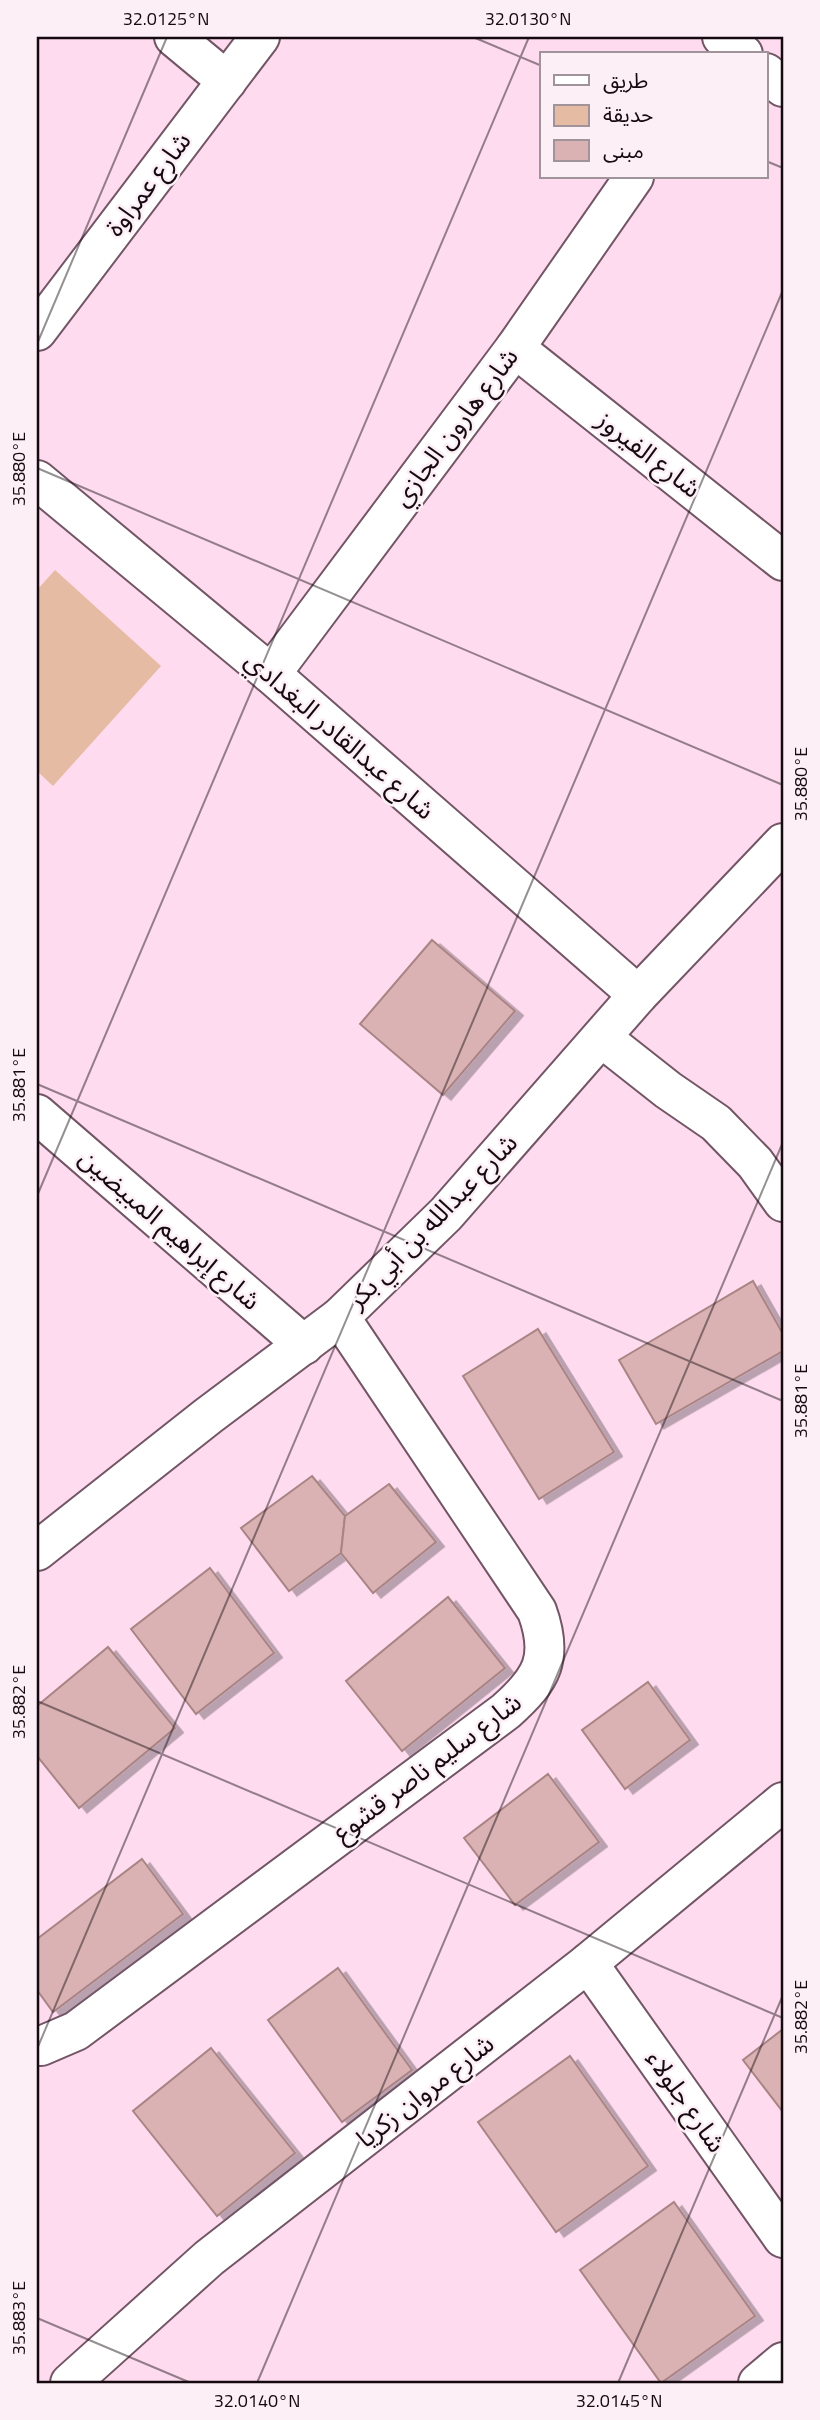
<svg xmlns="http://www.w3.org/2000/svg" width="820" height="2420" font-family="'Titillium Web','Noto Sans Arabic',sans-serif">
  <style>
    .green { fill: #e6bba3 }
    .building { fill: #dab2b3; stroke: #a98484; stroke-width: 2; filter: url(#shadow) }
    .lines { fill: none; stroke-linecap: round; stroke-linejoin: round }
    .minor-casing { stroke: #735666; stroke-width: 42 }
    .minor { stroke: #fff; stroke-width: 38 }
    .ticks { fill: none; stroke: #150a10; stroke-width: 2; stroke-opacity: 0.45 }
    .labels { text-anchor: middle; stroke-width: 5; stroke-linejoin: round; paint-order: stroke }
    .street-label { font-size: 26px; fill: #150a10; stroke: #fdeff6 }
    .neatline { fill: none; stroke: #150a10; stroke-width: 2.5 }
    .ticks-label { font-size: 18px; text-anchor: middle; fill: #150a10 }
  </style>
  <defs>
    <filter id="shadow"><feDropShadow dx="8" dy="4.5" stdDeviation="0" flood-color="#0004"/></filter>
  </defs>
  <rect width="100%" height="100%" fill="#fedbee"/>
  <path class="green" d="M55 570 161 666 53 786 37 771V590Z"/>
  <g class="building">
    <path d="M432 940 515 1011 443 1095 360 1024Z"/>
    <path d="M753 1281 783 1334V1351L656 1424 619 1360Z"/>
    <path d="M538 1329 614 1452 539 1499 463 1376Z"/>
    <path d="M312 1476 345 1516 341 1553 289 1591 241 1528Z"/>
    <path d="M389 1484 436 1542 373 1593 341 1553 345 1516Z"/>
    <path d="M210 1568 274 1653 196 1714 131 1629Z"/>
    <path d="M448 1597 505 1668 402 1751 346 1681Z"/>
    <path d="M108 1647 175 1728 79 1808 37 1756V1706Z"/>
    <path d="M648 1682 690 1740 625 1789 582 1730Z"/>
    <path d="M548 1774 599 1842 515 1905 464 1838Z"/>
    <path d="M142 1859 183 1914 53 2012 37 1990V1939Z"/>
    <path d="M338 1968 412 2070 342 2122 268 2020Z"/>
    <path d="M783 2029V2112L743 2060Z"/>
    <path d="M211 2048 295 2153 217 2216 133 2111Z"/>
    <path d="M570 2056 648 2166 556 2232 478 2122Z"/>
    <path d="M674 2202 755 2316 661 2383 580 2270Z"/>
  </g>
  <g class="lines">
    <g class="minor-casing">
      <g id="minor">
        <path d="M174 37 227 81"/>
        <path d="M722 37 743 54"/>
        <path d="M766 73 783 87"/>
        <path d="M37 331 260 37"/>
        <path d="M515 348 783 561"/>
        <path d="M37 480 271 674 638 995"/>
        <path d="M271 674 515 348 634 177"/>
        <path d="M602 1038 668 1090 716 1123 755 1163 783 1202"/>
        <path d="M37 1114 304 1345"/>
        <path d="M37 1551 208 1416 340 1317 446 1214 638 995 783 843"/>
        <path d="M588 1963 783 2238"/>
        <path d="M37 2045 41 2046 76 2031 506 1711C542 1679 554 1658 537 1611L340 1317"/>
        <path d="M70 2383 209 2258 588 1963 783 1802"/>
        <path d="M758 2383 783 2362"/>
      </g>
    </g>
    <use href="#minor" class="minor"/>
  </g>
  <path class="ticks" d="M473 37 542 66M766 161 783 168M37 344 167 37M37 468 783 785M37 1084 783 1401M37 1196 529 37M37 1701 783 2018M37 2049 783 290M37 2318 191 2383M257 2383 783 1142M618 2383 783 1995"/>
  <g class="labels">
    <g class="street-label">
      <text transform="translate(148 184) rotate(-53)" y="9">شارع عمراوة</text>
      <text transform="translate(455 427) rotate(-53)" y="9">شارع هارون الجازي</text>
      <text transform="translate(649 454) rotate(38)" y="9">شارع الفيروز</text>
      <text transform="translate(340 735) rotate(41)" y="9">شارع عبدالقادر البغدادي</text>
      <text transform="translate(432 1221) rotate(-46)" y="9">شارع عبدالله بن أبي بكر</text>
      <text transform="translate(170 1229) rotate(41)" y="9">شارع إبراهيم المبيضين</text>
      <text transform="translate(427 1767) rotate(-37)" y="9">شارع سليم ناصر قشوع</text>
      <text transform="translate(425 2091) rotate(-38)" y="9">شارع مروان زكريا</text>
      <text transform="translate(686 2101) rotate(55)" y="9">شارع جلولاء</text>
    </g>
  </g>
  <rect width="820" height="2420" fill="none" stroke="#fdeff6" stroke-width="77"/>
  <rect x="540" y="52" width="228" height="126" fill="#fdeff6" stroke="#a0939a" stroke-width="2"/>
  <rect x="554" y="75" width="35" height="10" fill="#ffffff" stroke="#a0939a" stroke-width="2"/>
  <text x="603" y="88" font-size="21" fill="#150a10">طريق</text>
  <rect x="554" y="105" width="35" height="21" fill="#e6bba3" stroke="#a0939a" stroke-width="2"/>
  <text x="603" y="122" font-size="21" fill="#150a10">حديقة</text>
  <rect x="554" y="140" width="35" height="21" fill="#dab2b3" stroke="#a0939a" stroke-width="2"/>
  <text x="603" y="158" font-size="21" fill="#150a10">مبنى</text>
  <rect x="38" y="38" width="744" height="2344" class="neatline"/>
  <g class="ticks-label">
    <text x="166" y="25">32.0125°N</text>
    <text x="528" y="25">32.0130°N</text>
    <text transform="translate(19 469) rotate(-90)" y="6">35.880°E</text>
    <text transform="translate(801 784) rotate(-90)" y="6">35.880°E</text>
    <text transform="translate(19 1085) rotate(-90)" y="6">35.881°E</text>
    <text transform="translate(801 1401) rotate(-90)" y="6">35.881°E</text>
    <text transform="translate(19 1702) rotate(-90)" y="6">35.882°E</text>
    <text transform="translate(801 2017) rotate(-90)" y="6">35.882°E</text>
    <text transform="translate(19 2318) rotate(-90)" y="6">35.883°E</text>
    <text x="257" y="2407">32.0140°N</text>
    <text x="619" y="2407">32.0145°N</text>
  </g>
</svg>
